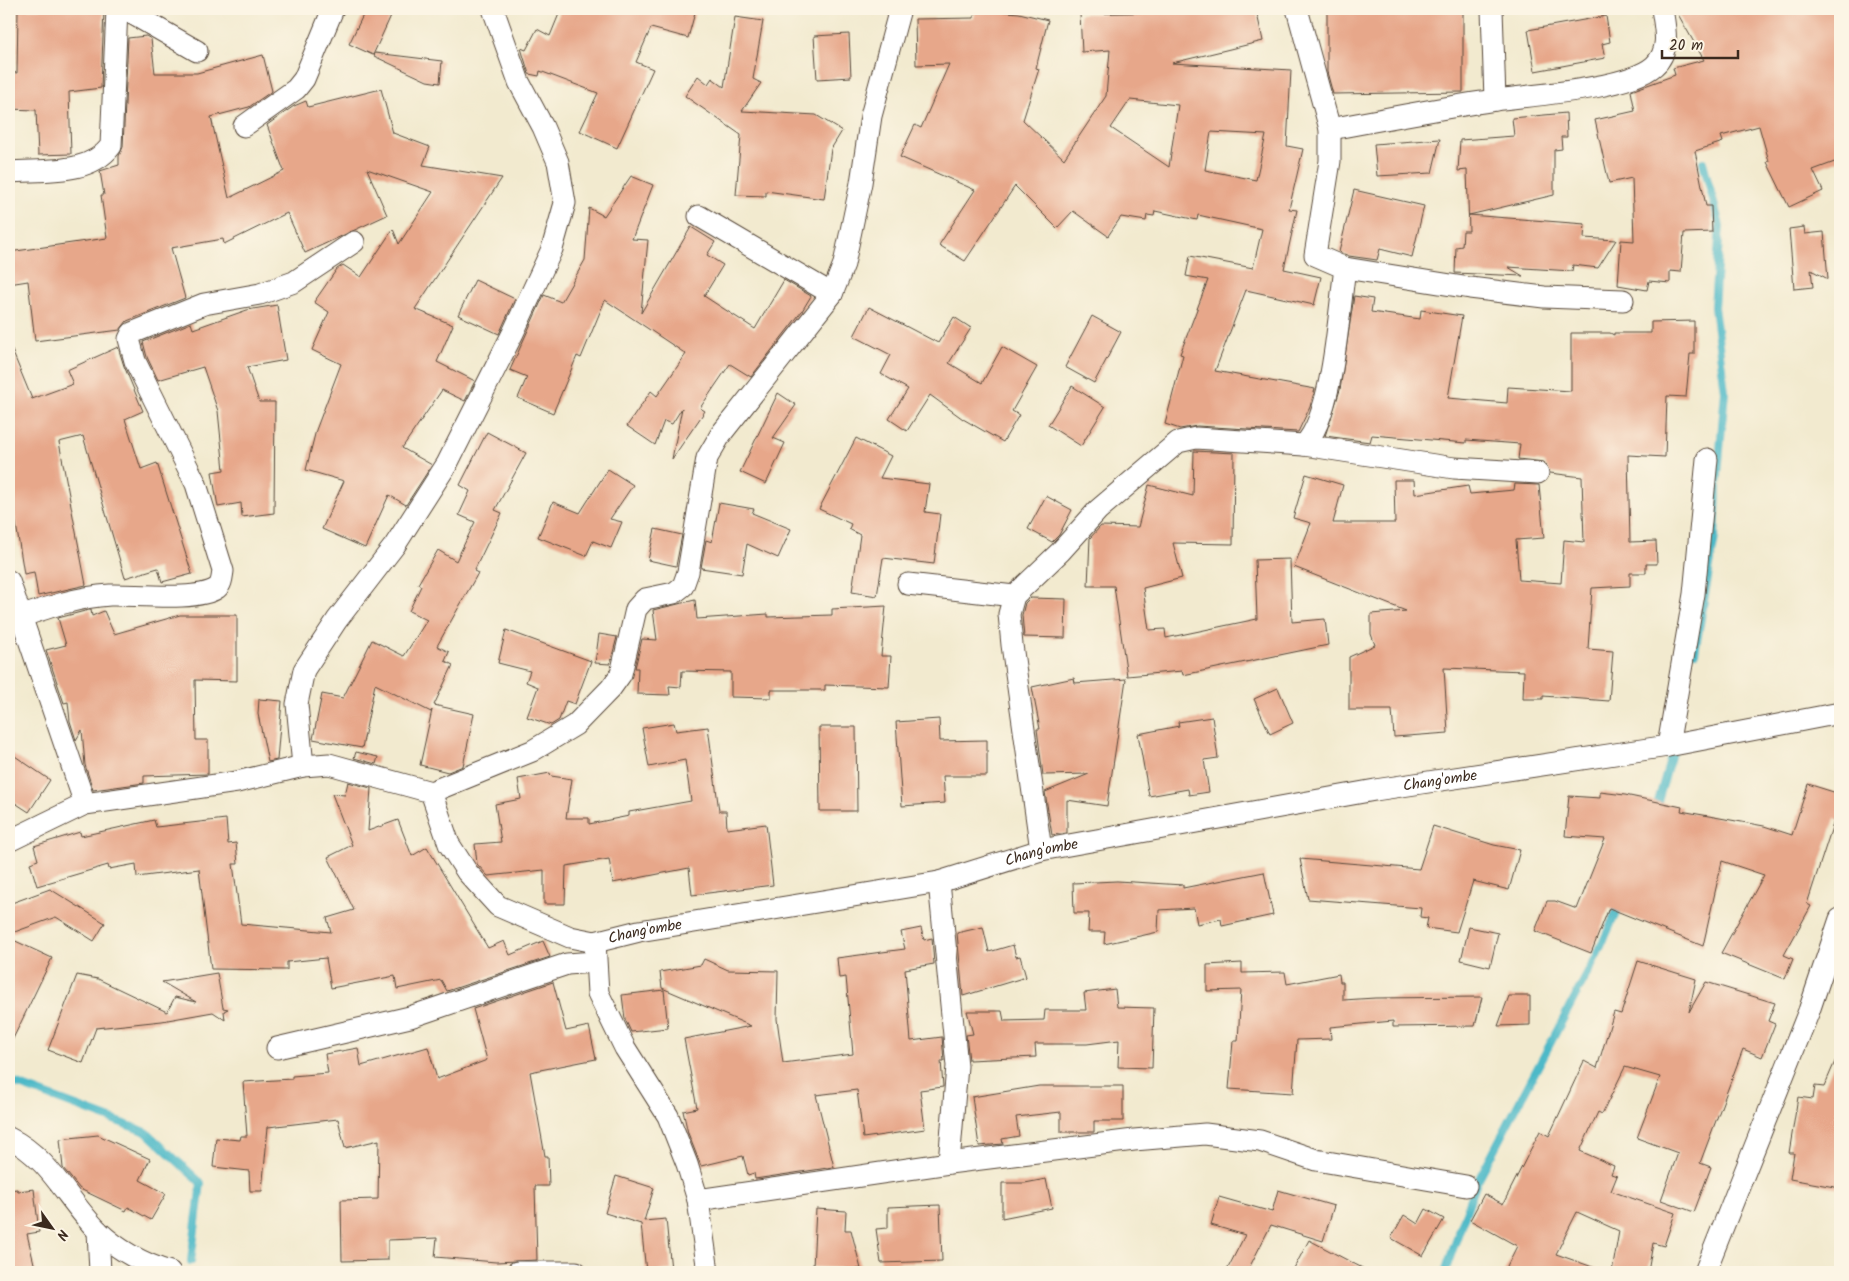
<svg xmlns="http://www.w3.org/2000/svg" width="1849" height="1281" font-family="Kalam,sans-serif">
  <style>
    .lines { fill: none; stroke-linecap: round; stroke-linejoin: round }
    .stream { stroke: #4db9c8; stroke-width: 8 }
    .building { fill: #e7a78a; fill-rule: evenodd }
    .minor-casing { stroke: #564739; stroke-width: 23 }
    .minor { stroke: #fff; stroke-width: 21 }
    .labels { text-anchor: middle; stroke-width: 4; stroke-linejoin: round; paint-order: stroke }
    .street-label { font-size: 15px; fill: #3b2a1e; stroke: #fcf5e5 }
  </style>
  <rect width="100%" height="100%" fill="#fcf5e5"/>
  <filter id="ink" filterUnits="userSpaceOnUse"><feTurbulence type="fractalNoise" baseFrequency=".02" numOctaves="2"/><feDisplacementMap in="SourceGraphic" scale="10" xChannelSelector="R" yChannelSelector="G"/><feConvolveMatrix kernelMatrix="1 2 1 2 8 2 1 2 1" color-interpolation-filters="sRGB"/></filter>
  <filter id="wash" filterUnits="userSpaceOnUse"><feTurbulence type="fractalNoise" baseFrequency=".0096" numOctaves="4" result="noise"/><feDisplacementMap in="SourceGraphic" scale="20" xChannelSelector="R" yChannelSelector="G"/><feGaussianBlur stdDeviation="1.12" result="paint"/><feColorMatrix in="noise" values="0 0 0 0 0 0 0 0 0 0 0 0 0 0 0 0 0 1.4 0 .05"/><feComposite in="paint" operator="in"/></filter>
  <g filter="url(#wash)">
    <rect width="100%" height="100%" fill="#f2eacf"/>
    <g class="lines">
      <g class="stream">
        <path d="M1695 652 1715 537 1717 485 1725 391 1714 307 1720 226 1703 162"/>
        <path d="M1655 812 1674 746"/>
        <path d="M9 1081 146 1132 201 1183 191 1261"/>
        <path d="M1445 1272 1476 1184 1596 957 1621 902"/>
      </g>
    </g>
    <g id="blocks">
      <g class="building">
        <path d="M18 9H104L101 88 69 92 71 154 38 155 36 110 9 109V72L17 73Z"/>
        <path d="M366 9H394L373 55 349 44Z"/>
        <path d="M561 9H696L688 38 651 28 636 62 653 69 617 148 580 131 598 93 540 71 539 76 529 74 521 48 526 50 537 29 550 36Z"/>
        <path d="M975 9 1019 13 1048 20 1036 68 1039 69 1023 120 1064 159 1106 96 1110 50 1082 52 1080 14 1164 12V9H1256L1263 41 1172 63 1291 70 1287 146 1303 149 1289 209 1297 210 1284 269 1321 277 1314 305 1246 290 1215 371 1315 389 1310 407 1298 432 1197 426 1180 429 1165 424 1183 355 1180 354 1208 280 1186 276 1190 256 1253 268 1262 229 1198 215 1197 220 1155 211 1154 216 1147 215 1146 221 1121 217 1108 236 1073 211 1057 228 1015 186 965 261 939 245 975 190 900 157 915 125 921 128 949 64 916 65 915 19 974 18ZM1130 100 1178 105 1169 167 1111 128ZM1211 132 1266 135 1256 180 1205 170Z"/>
        <path d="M1327 9H1463V92L1333 94 1327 72Z"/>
        <path d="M1675 9H1840V160L1813 170 1823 191 1789 207 1767 162 1769 161 1759 126 1721 136 1723 142 1695 151 1706 206H1711L1712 232 1684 233 1681 272 1670 271V283L1649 281 1647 290 1618 285 1621 240 1634 241 1632 178 1609 183 1595 120 1635 111 1631 91 1675 75 1673 68 1704 60Z"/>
        <path d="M1606 16 1610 42 1602 44 1605 58 1535 71 1528 30Z"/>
        <path d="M735 17 763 21 753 79 761 83 742 111 816 115 842 131 831 149 824 199 766 191V196L736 195 741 135 685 96 698 76 708 84 712 78 724 87Z"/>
        <path d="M849 34 851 77 817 79 814 36Z"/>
        <path d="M146 36 151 39 155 73H197L263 55 272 91 249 107 211 117 229 198 284 171 267 125 294 106 306 101 308 107 381 89 393 133 430 147 423 165 502 178 415 309 453 325 437 362 475 381 465 401 442 390 402 448 432 465 406 505 389 495 365 548 322 529 344 481 306 470 316 430 341 364 312 350 329 312 314 302 337 269 343 265 361 277 393 229 399 244 433 192 367 169 387 215 305 253 287 213 224 244 223 239 171 248 185 298 127 321 120 330 35 341 28 281 9 284V252L107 238 101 195H104L100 171 119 165V156L123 147 128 38Z"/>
        <path d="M375 53 442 61 440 83 427 81 374 56Z"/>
        <path d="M1566 113 1567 137H1561L1562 149 1554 150V195L1469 215 1585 224 1584 238 1616 240 1598 268 1573 265 1572 271 1508 267 1523 276 1455 273 1456 247 1462 246 1463 231H1469L1467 170 1458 171 1460 140 1514 136 1512 118Z"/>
        <path d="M1440 139 1432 173 1377 176 1374 144Z"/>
        <path d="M631 176 653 185 632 239 648 240 641 313 691 227 715 242 707 255 723 265 704 296 755 329 784 280 811 296 802 311 751 377 730 364 700 408 705 411 672 459 682 408 672 424 664 421 655 445 627 426 651 391 657 396 686 354 605 300 581 358 577 356 553 413 518 398 527 377 510 370 544 295 561 302 585 260 589 208 604 216Z"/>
        <path d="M1354 190 1424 206 1412 257 1380 249 1377 260 1349 256 1339 252Z"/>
        <path d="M1804 227 1805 234 1824 232 1828 279 1811 270 1813 287 1794 289 1789 229Z"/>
        <path d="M475 280 515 299 499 334 458 315Z"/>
        <path d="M1354 296 1373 299 1371 312 1420 319 1421 310 1462 316 1448 398 1507 403 1508 387 1571 391V333H1610L1614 335V333H1651V322L1694 321V354H1690L1686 397 1667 396 1665 457 1628 455 1630 542 1656 541 1657 564H1646V573H1630V586L1592 588 1588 649 1613 651 1609 701 1543 696V699H1523L1524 671 1444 668 1448 733 1394 737 1392 710H1349V657L1375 645 1371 634V614L1406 611 1294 567 1311 523 1293 518 1306 474 1343 485 1333 523H1395L1394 480H1414L1415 494 1468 486 1470 494 1514 490 1515 484 1539 485 1544 538 1516 540 1519 580 1561 583 1564 540 1584 542 1582 477 1550 473 1544 462 1518 459 1520 444 1466 440V443L1372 435 1370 442 1325 436 1340 390Z"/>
        <path d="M277 305 286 360 247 367 259 402H275L274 513 242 517 241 503 218 507 212 472 224 470 218 411 203 367 158 380 147 357 143 342 191 323 193 329 247 310Z"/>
        <path d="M869 307 938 343 954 317 971 328 949 363 982 383 1002 347 1037 367 1012 411 1019 415 1003 442 963 419 930 395 907 431 889 419 908 389 881 374 891 355 854 336Z"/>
        <path d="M1092 316 1121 332 1094 383 1065 367Z"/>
        <path d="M9 343 32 399 73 384 67 370 118 347 124 366 143 411 125 419 141 469 157 463 192 574 162 582 158 568 125 578 83 436 59 442 86 585 38 596 34 572 24 574 9 480Z"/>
        <path d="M1072 386 1105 407 1081 446 1048 425Z"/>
        <path d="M778 393 796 405 773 438 785 443 766 484 740 472Z"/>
        <path d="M487 432 526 453 495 510 502 513 474 571 478 573 437 646 449 652 445 661 453 665 434 705 474 714 463 766 448 772 420 765 432 710 431 712 375 684 362 748 313 739 322 694 343 698 372 640 404 656 427 620 409 611 421 586 418 584 438 550 456 561 475 522 459 515 470 491 460 485Z"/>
        <path d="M856 438 891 456 880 478 929 484 925 512 940 514 934 564 883 558 877 596 852 592 860 535 849 529 851 524 819 509Z"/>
        <path d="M1194 451 1234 453 1233 544 1173 543 1182 578 1143 588 1149 630 1165 629 1166 638 1257 619 1255 560 1290 559 1292 622 1325 619 1328 645 1183 675 1182 671 1127 676 1114 586H1088L1090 538 1101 526 1138 527 1149 485 1193 496Z"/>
        <path d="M608 469 633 485 610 519 622 522 611 548 593 541 586 556 538 537 553 502 580 513Z"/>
        <path d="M1046 496 1072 510 1059 535 1052 542 1028 529Z"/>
        <path d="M719 503 754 509 752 513 791 529 778 558 747 544 742 574 701 568 706 540 712 542Z"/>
        <path d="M655 529 682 535 676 566 648 560Z"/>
        <path d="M1030 598 1066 599 1065 638 1024 637 1022 615 1025 603Z"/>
        <path d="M695 600 697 619 768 614V617L832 615V609L886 606 881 656H891L889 687 825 685V690H771V698L731 697V672L682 671 681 687 669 686 670 695 637 694 638 668H635L642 639 657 640 653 610Z"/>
        <path d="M89 610H91L92 616 104 611 114 634 180 615H237V681L195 680 196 740H208V774L144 776V783L93 790 85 765 82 730 76 740 70 721 68 702 64 703 46 650 66 645 58 618Z"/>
        <path d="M506 630 591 661 575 704 566 701 559 720 551 725 527 717 538 687 526 682 530 671 498 663Z"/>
        <path d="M599 634 617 637 610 664 595 663Z"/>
        <path d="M1074 678 1075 683 1126 679 1107 806 1067 800V833L1052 835 1045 792 1089 774 1043 775 1037 729H1040L1032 687Z"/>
        <path d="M1278 688 1293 723 1270 734 1254 699Z"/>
        <path d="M259 699 282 701 277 760 268 762 258 714Z"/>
        <path d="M1212 717 1218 758 1204 760 1209 792 1189 795 1188 789 1149 796 1138 734 1179 726 1178 722Z"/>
        <path d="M939 719 940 741 987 740V776H943L945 803 902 806 896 722Z"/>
        <path d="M674 723 676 731 708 727 719 811H726L727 829 766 824 773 885 692 895 689 868 613 883 609 859 566 866 565 904H544V870L488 876 477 864 475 844 501 842 495 804 521 799 518 779 550 773 551 776 572 779 566 818H589V824L629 816V812L691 801 685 760 649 767 642 728Z"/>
        <path d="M819 727H856L857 811H820Z"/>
        <path d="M9 752 50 780 29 812 9 799Z"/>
        <path d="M356 752 378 757 376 764 354 758Z"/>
        <path d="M348 782 371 788 368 831 398 820 412 856 427 847 488 948 504 941 510 955 543 941 550 957 447 991 441 980 397 989 395 976 331 988 326 958 287 962V970L211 969 199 869 137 877 136 864 109 869 108 865 37 886 30 863 38 860 34 846 80 832 81 836 154 820 156 827 226 819 228 844 236 843 238 864H233L241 924 331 932 327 918 354 910 328 857 352 845 332 794 345 795Z"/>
        <path d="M1808 784 1840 794V820L1835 818 1807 904 1811 906 1784 955 1793 959 1785 979 1721 953 1764 875 1722 861 1703 946 1609 908 1591 953 1535 931 1547 901H1555L1577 909 1605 839 1565 836 1569 796 1600 798V792L1625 795 1682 807 1681 811 1764 826 1792 835Z"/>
        <path d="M1433 826 1494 845 1520 850 1509 890 1473 881 1457 932 1426 928 1428 918 1420 917 1421 908 1308 899 1300 859 1419 869Z"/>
        <path d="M1264 872 1273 915 1222 926 1221 919 1197 924 1194 908 1159 910 1158 932 1104 944 1105 932H1088L1089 913H1074L1073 883 1117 881 1183 885V888Z"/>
        <path d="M50 889 105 923 94 941 56 917 9 934V904Z"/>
        <path d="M983 927 989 952 1013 945 1016 957 1020 956 1026 977 963 996 957 933Z"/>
        <path d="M1469 927 1498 933 1490 967 1461 960Z"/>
        <path d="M921 928 924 940 932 938 934 964 905 969 911 1041 942 1037 944 1061H941L943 1087 920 1090 925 1129 863 1138 857 1090 816 1095 834 1167 755 1179 754 1173 748 1175 743 1156 701 1166 688 1133 683 1111 697 1108 684 1039 751 1026 662 988 660 972 701 965 704 959 728 970 778 971 777 1019 783 1063 853 1054 846 977 839 978 837 958 905 949 901 932Z"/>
        <path d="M9 938 52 958 9 1047Z"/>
        <path d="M1638 961 1696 979 1689 1012 1706 982 1775 1003 1768 1021 1775 1024 1762 1057 1743 1049 1700 1163 1711 1167 1694 1212 1661 1200 1678 1153 1637 1138 1660 1077 1625 1067 1602 1114 1598 1112 1580 1151 1614 1166 1611 1174 1617 1176 1611 1191 1675 1213 1664 1246 1653 1243 1648 1272H1612L1619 1231 1577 1212 1556 1254 1601 1270 1600 1272H1504L1517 1246 1470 1220 1484 1194 1503 1204 1540 1131 1549 1136 1584 1061 1597 1068 1614 1012 1621 1014Z"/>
        <path d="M1242 963V973L1285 972 1287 984 1339 974 1340 982H1343V1000L1375 998 1482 997 1475 1026 1393 1027V1021L1330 1027 1331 1039 1297 1040 1293 1093 1229 1089 1233 1041H1238L1241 990 1207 991V965Z"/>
        <path d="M217 973 223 1008 228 1009 224 1011 225 1020 213 1012 162 1021 96 1028 83 1063 48 1050 77 975 98 979 167 1012 175 997 196 1002 162 982Z"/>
        <path d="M553 982 566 1031 589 1026 596 1059 530 1072 545 1156H548L549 1186H535L537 1260 496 1262 435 1257 437 1238 388 1240V1260L342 1261 341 1200 378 1199 379 1140 345 1148 338 1119 268 1127 262 1191H250L249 1171 213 1167 216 1138 240 1140 241 1136H247L243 1082 292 1079V1076L328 1073 325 1054 358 1048 361 1066 428 1047 437 1079 487 1060 473 1009Z"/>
        <path d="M1115 989 1117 1007 1154 1008 1152 1068 1118 1067 1119 1040 1087 1044H1035L1036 1057 969 1060 966 1035 973 1034 967 1011H1002L1004 1021 1044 1020 1045 1010H1086L1084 993Z"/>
        <path d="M664 990 668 1028 631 1032 625 1019 622 995Z"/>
        <path d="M1509 996H1530V1025L1498 1026Z"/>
        <path d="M1840 1050V1188L1790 1179 1794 1153H1789L1798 1097 1813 1099 1815 1086 1824 1087Z"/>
        <path d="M1039 1086H1123V1121H1094V1132H1061V1112L1016 1117 1019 1136 1002 1139 1003 1144 979 1146 972 1097Z"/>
        <path d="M98 1135 150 1159 140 1180 166 1194 151 1220 128 1207 126 1211 80 1189 63 1168 60 1139Z"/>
        <path d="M616 1176 654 1188 644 1221 666 1219 671 1270 646 1272 641 1224 605 1213Z"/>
        <path d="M1046 1179 1052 1208 1002 1218V1183H1025Z"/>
        <path d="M17 1189 18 1191 34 1189 39 1232 27 1234 36 1272H9V1190Z"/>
        <path d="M1278 1190 1334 1206 1323 1241 1271 1225 1247 1272H1226L1245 1235 1211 1225 1219 1197 1272 1212Z"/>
        <path d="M940 1205 942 1261 881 1263 876 1229 888 1228V1207Z"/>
        <path d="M816 1209 846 1211 845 1230H851L861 1269 813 1267Z"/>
        <path d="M1426 1209 1444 1219 1423 1256 1391 1238 1404 1215 1418 1224Z"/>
        <path d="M1309 1240 1370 1272H1292Z"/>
      </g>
    </g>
  </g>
  <g filter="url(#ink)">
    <use href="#blocks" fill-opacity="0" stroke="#564739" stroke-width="1"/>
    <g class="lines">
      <g class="minor-casing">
        <g id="minor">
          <path d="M124 9 197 51"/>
          <path d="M1492 9 1495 100"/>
          <path d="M244 126 296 89 304 79 333 9"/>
          <path d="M1330 129C1385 119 1440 108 1495 100 1532 95 1628 89 1654 66 1671 51 1665 28 1662 9"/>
          <path d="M9 172C42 169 88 176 111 146L117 9"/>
          <path d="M699 216 832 294"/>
          <path d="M1345 268 1470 288 1544 297 1623 300"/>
          <path d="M1304 445 1454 468 1538 473"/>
          <path d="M9 581 85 804"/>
          <path d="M908 584 1014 596"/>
          <path d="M20 617C49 607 78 597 110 595 134 594 197 602 217 588 222 584 222 577 223 571L196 484 135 361 129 339 132 333 204 304 260 294 294 282 354 242"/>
          <path d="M1668 746 1694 594 1707 459"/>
          <path d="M303 766 297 704 304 670 337 620 395 545 447 464 513 333 552 249 565 203 558 162 543 127 519 82 493 9"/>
          <path d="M431 792 532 751 575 725 611 688 621 674 636 609 645 599 674 593 683 586 688 572 707 458 721 434 832 294 844 264 861 183 871 116 900 9"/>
          <path d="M9 841 85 804 237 782 303 766 329 764 431 792 449 844 467 872 498 906 570 937 595 942"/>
          <path d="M1041 850 1012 645 1009 614 1014 596 1060 552 1098 510 1178 442 1196 438 1304 445C1333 417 1339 310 1345 268L1315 255 1330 161V129L1297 9"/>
          <path d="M939 882 957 1066 949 1163"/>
          <path d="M277 1048 410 1017 567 964 595 962"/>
          <path d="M9 1138C50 1158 67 1200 98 1231 118 1250 144 1264 170 1272"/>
          <path d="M698 1200 949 1163 1134 1140 1205 1134 1260 1141 1316 1160 1466 1186"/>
          <path d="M98 1231 100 1272"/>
          <path d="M517 1272H576"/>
          <path id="s1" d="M708 1272 698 1200 687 1164 668 1116 625 1048 598 993 595 942 639 931 939 882 1041 850 1375 790 1668 746 1840 713"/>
          <path d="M1705 1272 1809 1011 1840 919"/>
        </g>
      </g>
      <use href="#minor" class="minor"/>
    </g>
  </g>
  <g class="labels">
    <g class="street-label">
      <text dy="5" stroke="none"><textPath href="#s1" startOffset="1216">Chang'ombe</textPath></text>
      <text dy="5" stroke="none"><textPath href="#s1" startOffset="811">Chang'ombe</textPath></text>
      <text dy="5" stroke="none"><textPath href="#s1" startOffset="406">Chang'ombe</textPath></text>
    </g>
  </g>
  <rect width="1849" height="1281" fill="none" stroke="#fcf5e5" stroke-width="30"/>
  <g transform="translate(52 1228) rotate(123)" stroke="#fcf5e5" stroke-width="4" paint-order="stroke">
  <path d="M0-4L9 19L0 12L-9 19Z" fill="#3b2a1e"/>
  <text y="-8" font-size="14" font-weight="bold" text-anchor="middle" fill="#3b2a1e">N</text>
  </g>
  <path d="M1662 50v8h76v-8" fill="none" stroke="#3b2a1e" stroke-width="2.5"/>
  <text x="1669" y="50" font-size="15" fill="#3b2a1e" stroke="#fcf5e5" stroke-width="4" paint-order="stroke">20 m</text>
</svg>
